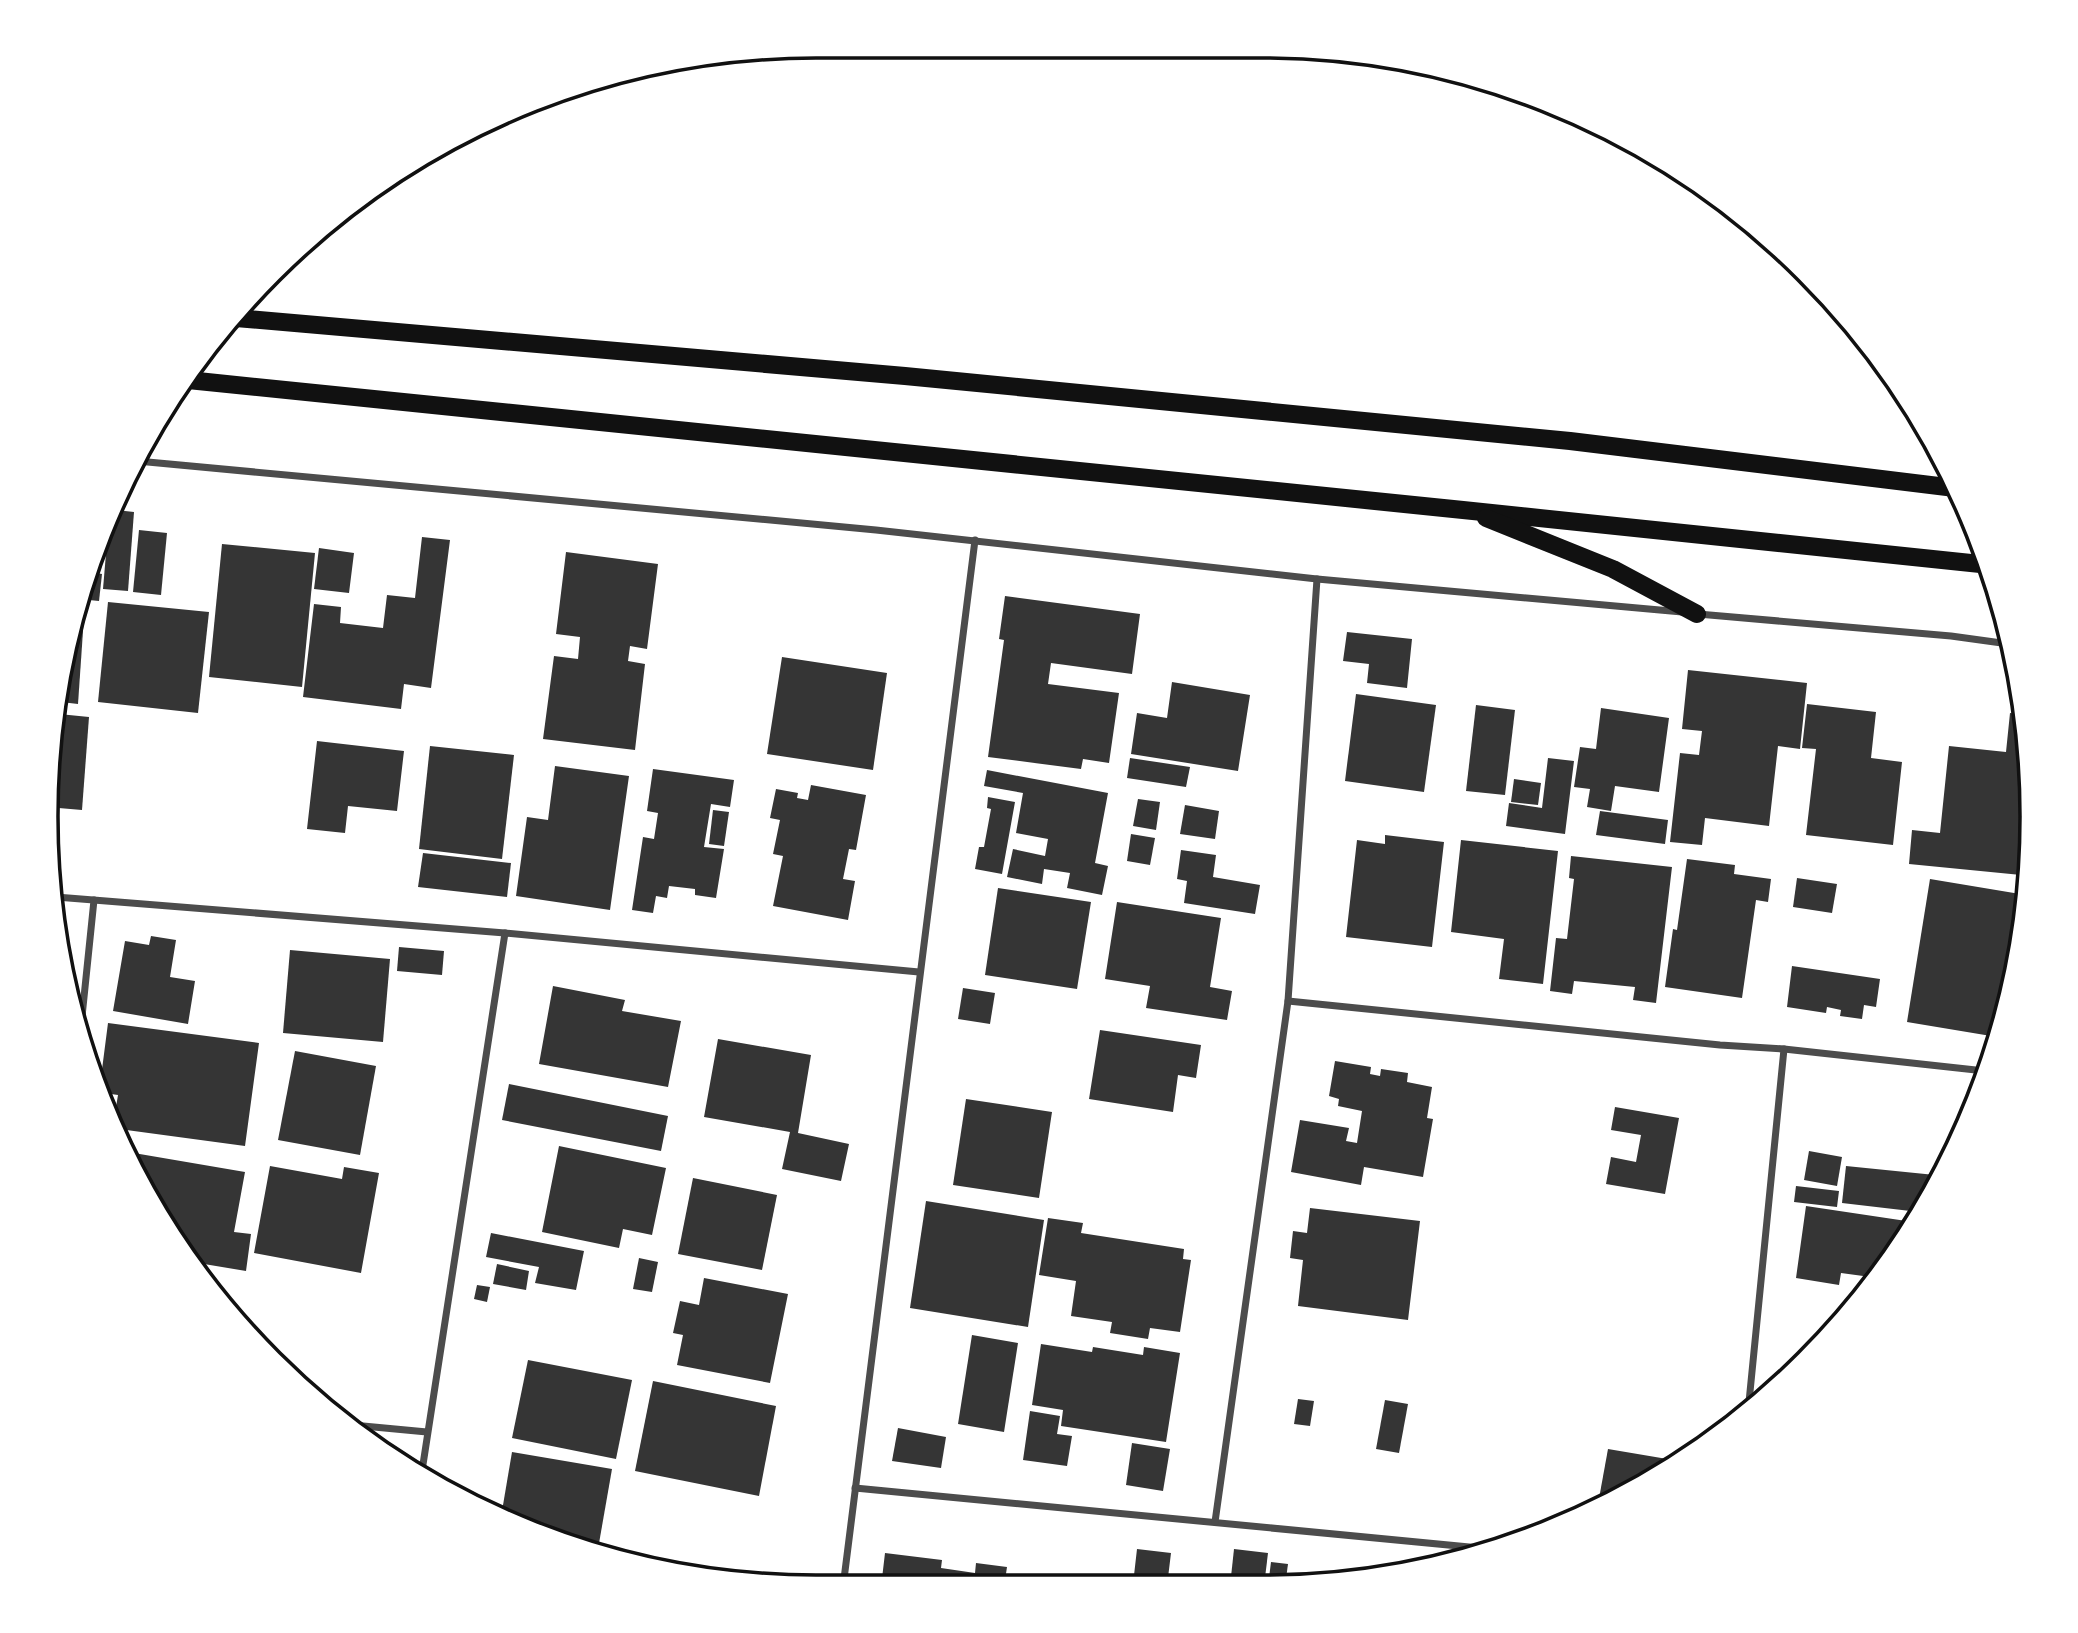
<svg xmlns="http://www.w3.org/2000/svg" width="2078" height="1633" font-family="Rubik,sans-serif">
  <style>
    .building { fill: #353535 }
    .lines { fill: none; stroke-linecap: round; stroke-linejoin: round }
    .minor { stroke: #4c4c4c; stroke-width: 7 }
    .primary { stroke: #111; stroke-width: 18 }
    .rim { fill: none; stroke: #111; stroke-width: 3.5 }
  </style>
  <rect width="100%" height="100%" fill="#fff"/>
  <g class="building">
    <path d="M116 510 134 512 128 591 103 589 108 530Z"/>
    <path d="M139 530 167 533 161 595 133 592Z"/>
    <path d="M422 537 450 540 431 688 404 684 401 709 303 697 314 604 341 607 340 623 383 628 387 595 415 598Z"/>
    <path d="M102 543 101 567 93 566Z"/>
    <path d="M222 544 315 553 302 687 209 677Z"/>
    <path d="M319 548 354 553 349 593 314 589Z"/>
    <path d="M566 552 658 564 647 649 630 646 628 661 645 664 635 750 543 739 554 656 578 659 580 637 556 634Z"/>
    <path d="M90 572 102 574 99 601 79 599Z"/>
    <path d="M1005 596 1140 614 1132 674 1051 663 1048 684 1119 693 1109 763 1083 759 1081 769 988 757 1004 640 999 639Z"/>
    <path d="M78 601 85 602 78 704 61 702 72 617Z"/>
    <path d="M108 602 209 612 198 713 98 702Z"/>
    <path d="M1347 632 1412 639 1407 688 1367 683 1369 664 1343 661Z"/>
    <path d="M782 657 887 673 873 770 767 754Z"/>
    <path d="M1688 670 1807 683 1800 749 1778 746 1769 826 1705 818 1702 845 1670 842 1680 753 1699 755 1702 731 1682 729Z"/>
    <path d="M1172 682 1250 695 1238 771 1131 754 1137 713 1167 718Z"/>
    <path d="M1356 694 1436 705 1424 792 1345 781Z"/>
    <path d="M1807 704 1876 712 1871 758 1902 762 1893 845 1806 835 1816 749 1802 748Z"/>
    <path d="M1476 705 1515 710 1505 795 1466 791Z"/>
    <path d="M1601 708 1669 718 1659 792 1615 786 1611 811 1587 807 1590 789 1574 787 1580 747 1596 749Z"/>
    <path d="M2010 713 2026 715V716L2029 801 2021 875 1909 864 1912 830 1940 833 1949 746 2006 752Z"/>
    <path d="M59 714 89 717 82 810 47 807Z"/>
    <path d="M317 741 404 751 397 811 348 806 345 833 307 829Z"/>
    <path d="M430 746 514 755 502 859 419 849Z"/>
    <path d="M1130 758 1190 767 1186 787 1127 778Z"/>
    <path d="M1548 758 1574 761 1565 834 1506 826 1509 803 1542 808Z"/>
    <path d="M555 766 629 776 610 910 516 896 527 817 548 820Z"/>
    <path d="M653 769 734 780 730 807 711 804 704 847 724 849 716 898 695 895V889L669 886 667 898 656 896 653 913 632 910 643 837 654 839 658 813 647 811Z"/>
    <path d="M987 770 1108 793 1095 863 1108 866 1102 895 1067 888 1070 873 1044 869 1042 884 1007 877 1013 849 1045 856 1048 839 1016 833 1023 793 984 786Z"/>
    <path d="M1514 779 1541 783 1538 805 1511 802Z"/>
    <path d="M811 785 866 795 856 850 849 849 843 879 855 881 848 920 773 906 783 856 773 854 780 820 770 818 776 789 798 793 797 798 808 800Z"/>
    <path d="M988 797 1015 802 1002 874 975 869 979 847H984L991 809 987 808Z"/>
    <path d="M1138 799 1160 802 1156 830 1133 826Z"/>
    <path d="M1185 805 1219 811 1215 839 1180 834Z"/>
    <path d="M713 810 729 812 724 846 709 844Z"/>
    <path d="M1600 811 1668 820 1665 844 1596 835Z"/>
    <path d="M1131 834 1155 838 1150 865 1127 861Z"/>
    <path d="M1385 835 1444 842 1432 947 1346 937 1357 840 1385 844Z"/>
    <path d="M1461 840 1558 851 1543 984 1499 979 1504 939 1451 932Z"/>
    <path d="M1181 850 1216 855 1213 877 1260 885 1255 914 1184 903 1187 881 1177 879Z"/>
    <path d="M423 853 511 863 507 897 418 887Z"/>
    <path d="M1571 856 1672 867 1656 1003 1633 1000 1635 987 1574 981 1572 994 1550 991 1556 938 1567 939 1574 879 1569 878Z"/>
    <path d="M1687 859 1735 865 1734 874 1771 879 1768 902 1756 900 1742 998 1665 987 1673 929 1677 930Z"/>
    <path d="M1797 878 1837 884 1832 913 1793 907Z"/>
    <path d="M1930 879 2020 894 1997 1037 1907 1022Z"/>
    <path d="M998 888 1091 902 1077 989 985 975Z"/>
    <path d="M1117 902 1221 918 1210 987 1232 991 1227 1020 1146 1008 1150 986 1105 979Z"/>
    <path d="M151 936 176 940 170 977 195 981 188 1024 113 1011 125 941 149 945Z"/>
    <path d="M399 947 444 951 442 975 397 971Z"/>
    <path d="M290 950 390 959 383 1042 283 1033Z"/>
    <path d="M1792 966 1880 979 1876 1007 1864 1005 1862 1019 1840 1016 1841 1010 1827 1007 1826 1013 1787 1007Z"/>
    <path d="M553 986 625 1000 622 1011 681 1021 668 1087 539 1064Z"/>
    <path d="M963 988 995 993 990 1024 958 1019Z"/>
    <path d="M108 1023 259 1043 245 1146 119 1129 114 1119 118 1095 104 1093 100 1085Z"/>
    <path d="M1100 1030 1201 1045 1196 1078 1178 1075 1173 1112 1089 1099Z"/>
    <path d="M718 1039 811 1055 798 1133 849 1144 841 1181 782 1169 790 1132 704 1117Z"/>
    <path d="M295 1051 376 1066 360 1155 278 1140Z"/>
    <path d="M1335 1061 1371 1067 1370 1074 1380 1076 1381 1069 1408 1073 1407 1082 1432 1087 1427 1118 1433 1119 1423 1177 1364 1167 1361 1185 1291 1172 1300 1120 1349 1128 1346 1141 1357 1143 1362 1111 1338 1106 1339 1099 1329 1096Z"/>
    <path d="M509 1084 668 1116 661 1151 502 1120Z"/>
    <path d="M966 1099 1052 1112 1039 1198 953 1185Z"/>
    <path d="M1615 1107 1679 1118 1665 1194 1606 1184 1611 1157 1636 1162 1641 1135 1611 1130Z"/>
    <path d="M559 1146 666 1168 652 1235 623 1229 619 1248 542 1232Z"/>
    <path d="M1809 1151 1842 1157 1837 1186 1804 1180Z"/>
    <path d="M128 1152 245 1172 234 1232 251 1234 246 1271 192 1262 149 1202Z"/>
    <path d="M270 1166 342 1179 344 1167 379 1173 361 1273 254 1253Z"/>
    <path d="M1846 1166 1935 1175 1933 1190 1919 1212 1842 1203Z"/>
    <path d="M693 1178 777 1195 762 1270 678 1254Z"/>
    <path d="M1796 1186 1839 1191 1837 1207 1794 1202Z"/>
    <path d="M926 1201 1044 1220 1028 1327 910 1308Z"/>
    <path d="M1806 1206 1913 1222 1878 1278 1841 1273 1839 1285 1796 1278Z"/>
    <path d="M1310 1208 1420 1221 1408 1320 1298 1306 1303 1260 1290 1258 1293 1231 1307 1233Z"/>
    <path d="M1048 1218 1083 1223 1081 1233 1184 1249 1183 1259 1191 1260 1180 1332 1150 1328 1148 1339 1110 1333 1112 1322 1071 1316 1076 1281 1039 1275Z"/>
    <path d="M491 1233 584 1251 576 1290 535 1283 539 1267 486 1257Z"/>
    <path d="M639 1258 658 1262 652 1292 633 1289Z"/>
    <path d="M497 1264 529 1271 526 1290 493 1284Z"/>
    <path d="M704 1278 788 1294 770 1383 677 1365 683 1335 673 1333 680 1301 699 1305Z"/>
    <path d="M477 1285 490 1287 487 1302 474 1299Z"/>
    <path d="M972 1335 1018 1343 1004 1432 958 1424Z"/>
    <path d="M1041 1344 1092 1352 1093 1347 1143 1355 1144 1347 1180 1353 1166 1442 1061 1426 1063 1410 1032 1405Z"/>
    <path d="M528 1360 632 1380 616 1459 512 1438Z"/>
    <path d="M653 1381 776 1406 759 1496 635 1471Z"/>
    <path d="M1298 1399 1314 1401 1310 1426 1294 1424Z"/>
    <path d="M1385 1400 1408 1404 1399 1453 1376 1449Z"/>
    <path d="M1030 1411 1060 1416 1057 1434 1072 1436 1067 1466 1023 1460Z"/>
    <path d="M898 1428 946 1437 941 1468 892 1461Z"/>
    <path d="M1132 1443 1170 1449 1163 1491 1126 1485Z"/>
    <path d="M1608 1449 1679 1461 1647 1484 1598 1504Z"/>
    <path d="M512 1452 612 1469 598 1549 578 1546 521 1529 501 1517Z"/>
    <path d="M1137 1549 1171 1553 1167 1586H1114V1582L1133 1584Z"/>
    <path d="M1234 1549 1268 1553 1264 1586H1230Z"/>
    <path d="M885 1553 942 1560 941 1568 975 1573 976 1563 1007 1567 1004 1587H881Z"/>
    <path d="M1271 1562 1288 1564 1285 1586H1268Z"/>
    <path d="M1010 1575 1073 1582 1072 1587H1009Z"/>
  </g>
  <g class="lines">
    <g class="minor">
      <path d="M137 461 876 530 1317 579 1682 612"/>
      <path d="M1698 614 1951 636 2009 644"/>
      <path d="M56 897 505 933 919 972"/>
      <path d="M1288 1001 1720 1045 1784 1049 1985 1071"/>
      <path d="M80 1036 94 900"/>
      <path d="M1748 1412 1784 1049"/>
      <path d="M342 1424 427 1432"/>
      <path d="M422 1471 505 933"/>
      <path d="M855 1488 1490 1549"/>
      <path d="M1215 1522 1288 1001 1317 579"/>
      <path d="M843 1587 975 540"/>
    </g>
    <g class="primary">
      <path d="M236 318 905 376 1570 441 1955 488"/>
      <path d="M188 380 1463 510 1990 565"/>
      <path d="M1486 518 1613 569 1697 614"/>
    </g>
  </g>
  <path d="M0 0H2078V1633H0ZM816 58H1262A758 758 0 0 1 2020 816V817A758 758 0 0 1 1262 1575H816A758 758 0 0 1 58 817V816A758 758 0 0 1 816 58Z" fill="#fff" fill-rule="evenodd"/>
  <path class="rim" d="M816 58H1262A758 758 0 0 1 2020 816V817A758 758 0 0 1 1262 1575H816A758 758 0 0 1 58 817V816A758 758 0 0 1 816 58Z"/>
</svg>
